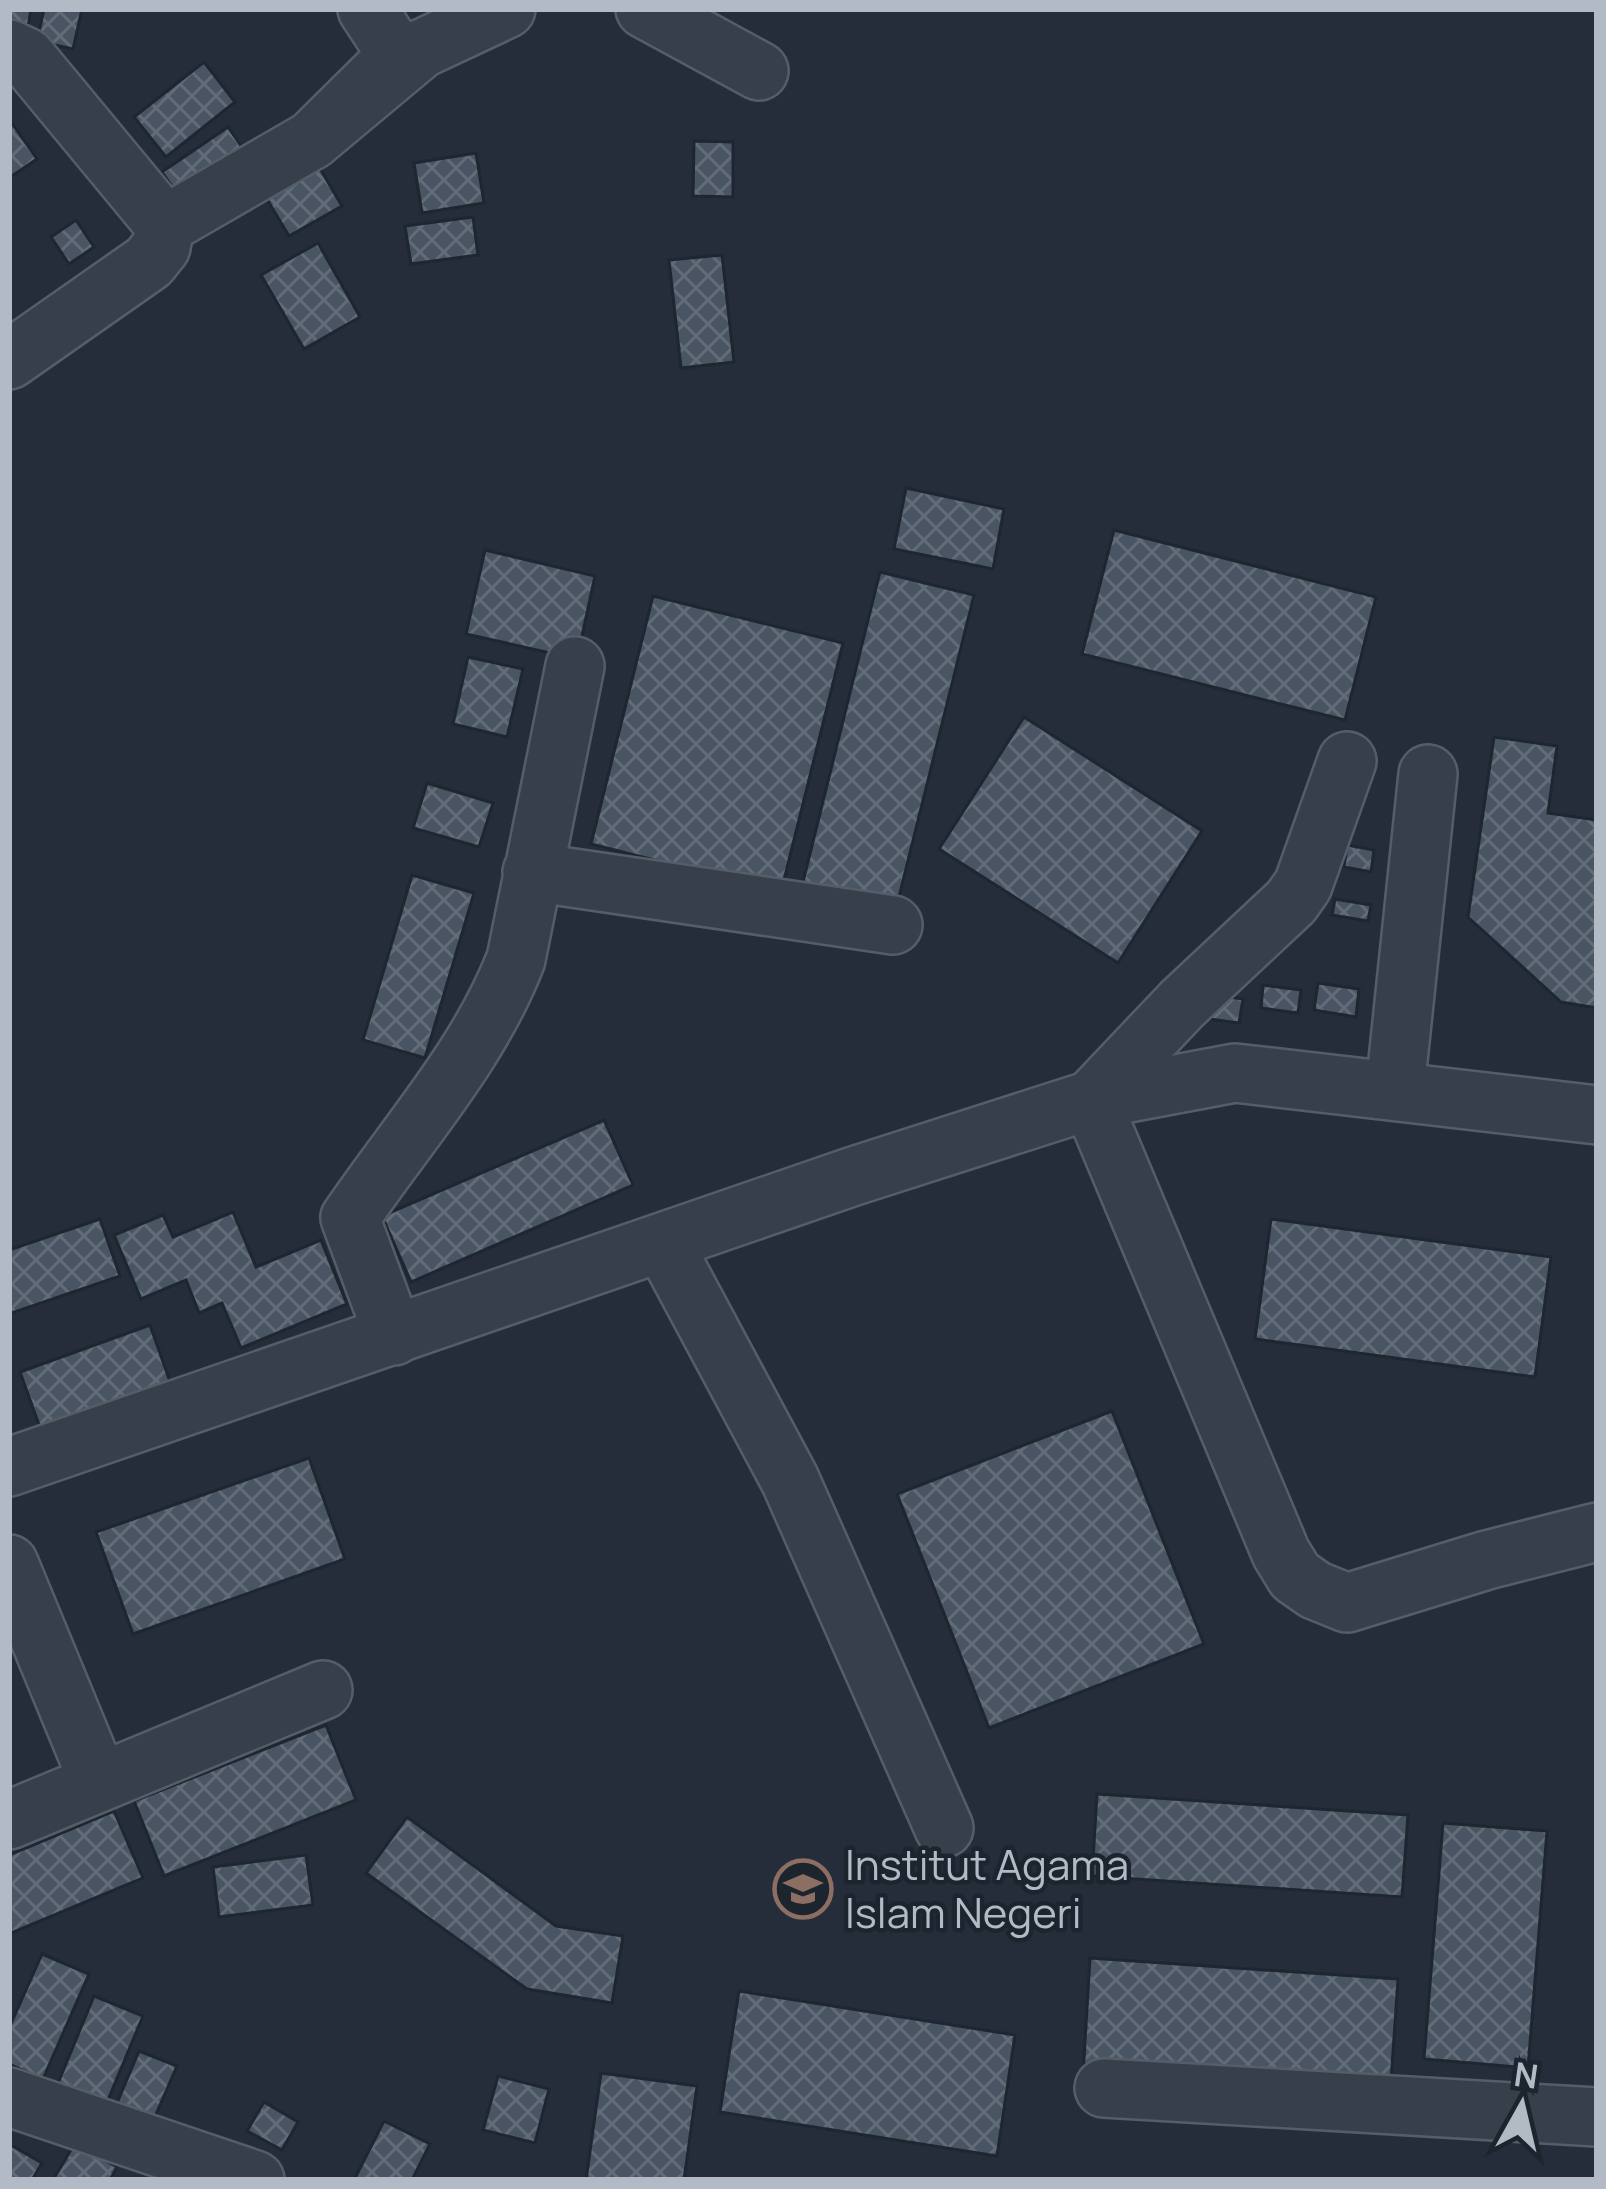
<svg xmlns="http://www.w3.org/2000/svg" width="1606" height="2189" font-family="Manrope,sans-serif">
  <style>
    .building { fill: url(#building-cross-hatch); stroke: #1e2630; stroke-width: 3 }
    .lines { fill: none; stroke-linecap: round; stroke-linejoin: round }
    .minor-casing { stroke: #555d68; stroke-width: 62 }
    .minor { stroke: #373f4a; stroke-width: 57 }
    .labels { text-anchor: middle; stroke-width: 9; stroke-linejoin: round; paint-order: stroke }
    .poi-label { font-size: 42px; fill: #b2bac6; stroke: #1c242e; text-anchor: start }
  </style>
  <defs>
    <pattern id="building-cross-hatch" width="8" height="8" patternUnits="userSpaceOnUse" patternTransform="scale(3)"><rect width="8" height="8" fill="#4a5563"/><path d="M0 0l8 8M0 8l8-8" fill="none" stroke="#626b78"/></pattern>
  </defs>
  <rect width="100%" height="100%" fill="#242d39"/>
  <g class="building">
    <path d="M9 9H31L28 27 9 24Z"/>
    <path d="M44 9H82L73 49 37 41Z"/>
    <path d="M204 62 235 102 166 157 134 117Z"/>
    <path d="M9 119 37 159 9 178Z"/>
    <path d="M228 127 253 163 187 208 162 172Z"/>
    <path d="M694 141 733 142V197L693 196Z"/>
    <path d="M476 153 484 203 422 213 414 163Z"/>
    <path d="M315 160 342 206 289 236 262 191Z"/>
    <path d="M473 217 478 255 411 264 405 226Z"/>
    <path d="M76 220 94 247 69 264 51 237Z"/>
    <path d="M318 243 360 317 304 349 261 275Z"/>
    <path d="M722 255 734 362 681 368 669 260Z"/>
    <path d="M906 488 1004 509 993 569 894 549Z"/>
    <path d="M1114 530 1376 597 1345 720 1082 654Z"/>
    <path d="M485 550 595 576 577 659 466 634Z"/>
    <path d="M880 572 974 595 894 917 800 894Z"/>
    <path d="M653 596 843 643 781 892 591 844Z"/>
    <path d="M468 657 523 669 507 737 453 724Z"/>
    <path d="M1024 717 1202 831 1118 963 939 849Z"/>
    <path d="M1494 737 1557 746 1548 813 1597 820V1008L1561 1002 1468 917Z"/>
    <path d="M427 783 493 803 479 847 413 828Z"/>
    <path d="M1347 845 1374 850 1371 872 1344 867Z"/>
    <path d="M412 875 474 893 425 1058 363 1040Z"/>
    <path d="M1335 899 1371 905 1368 921 1332 915Z"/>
    <path d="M1318 983 1359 989 1356 1017 1314 1010Z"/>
    <path d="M1263 985 1301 990 1298 1013 1261 1008Z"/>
    <path d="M1206 994 1243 999 1239 1023 1202 1018Z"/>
    <path d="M604 1120 633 1185 411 1282 382 1216Z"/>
    <path d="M233 1212 256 1267 321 1240 347 1304 241 1348 222 1303 199 1313 186 1280 141 1299 114 1235 163 1215 173 1237Z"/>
    <path d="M100 1219 120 1276 9 1314V1250Z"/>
    <path d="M1271 1219 1551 1257 1535 1377 1255 1339Z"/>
    <path d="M150 1325 173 1390 43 1436 20 1372Z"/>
    <path d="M1112 1411 1204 1644 989 1728 897 1494Z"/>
    <path d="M309 1458 345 1559 133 1634 96 1532Z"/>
    <path d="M326 1725 356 1800 164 1876 134 1801Z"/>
    <path d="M1097 1794 1408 1815 1402 1897 1092 1876Z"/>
    <path d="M114 1811 143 1878 9 1934V1855Z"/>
    <path d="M407 1817 556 1926 623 1936 612 2003 527 1989 366 1873Z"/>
    <path d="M1443 1823 1547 1831 1528 2068 1424 2059Z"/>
    <path d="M306 1855 313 1905 219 1917 213 1867Z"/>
    <path d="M42 1954 89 1974 43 2079 9 2064V2028Z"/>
    <path d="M1090 1958 1398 1979 1390 2096 1083 2075Z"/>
    <path d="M739 1991 1015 2035 997 2156 720 2112Z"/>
    <path d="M94 1996 143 2016 105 2107 56 2088Z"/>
    <path d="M139 2051 177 2066 154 2119 117 2103Z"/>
    <path d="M601 2073 697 2086 684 2180H586Z"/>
    <path d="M498 2076 549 2089 535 2143 483 2130Z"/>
    <path d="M264 2102 298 2122 282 2150 247 2131Z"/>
    <path d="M384 2121 430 2144 412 2180H354Z"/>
    <path d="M75 2143 117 2167 110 2180H53Z"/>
    <path d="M9 2144 42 2163 32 2180H9Z"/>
  </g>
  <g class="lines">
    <g class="minor-casing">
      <g id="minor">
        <path d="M367 9 390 44 403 50 312 140 421 49 506 9"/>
        <path d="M645 9 759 71"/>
        <path d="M9 49 26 57 165 225 161 247 149 262 9 360"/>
        <path d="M165 225 312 140"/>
        <path d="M532 872 893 925"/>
        <path d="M1395 1089 1428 774"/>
        <path d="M1091 1100 1281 1553 1295 1576 1315 1590 1347 1603 1487 1560 1597 1532"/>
        <path d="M1091 1100 1182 1004 1291 902 1303 885 1347 761"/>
        <path d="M663 1243 790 1480 944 1828"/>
        <path d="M394 1336 350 1218C407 1134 479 1055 516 959L575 666"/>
        <path d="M9 1467 854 1176 1091 1100 1235 1073 1597 1115"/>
        <path d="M9 1564 99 1782"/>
        <path d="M9 1820 323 1690"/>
        <path d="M1104 2088 1597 2117"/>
        <path d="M9 2097 255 2180"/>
      </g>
    </g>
    <use href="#minor" class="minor"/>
  </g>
  <defs>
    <g id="university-ring" transform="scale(3)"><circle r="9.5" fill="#1c242e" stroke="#8d6e63" stroke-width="1.5"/><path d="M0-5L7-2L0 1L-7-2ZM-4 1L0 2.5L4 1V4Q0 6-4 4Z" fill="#8d6e63"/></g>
  </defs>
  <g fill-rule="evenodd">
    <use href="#university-ring" x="803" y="1889"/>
  </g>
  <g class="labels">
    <g class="poi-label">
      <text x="845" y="1880">Institut Agama<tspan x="845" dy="48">Islam Negeri</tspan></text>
    </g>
  </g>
  <rect width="1606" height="2189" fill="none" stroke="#b2bac6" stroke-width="24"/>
  <g transform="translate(1522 2105) rotate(8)" stroke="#1c242e" stroke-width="9" paint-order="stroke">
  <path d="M0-9L21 45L0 30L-21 45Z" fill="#b2bac6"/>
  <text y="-18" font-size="33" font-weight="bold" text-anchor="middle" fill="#b2bac6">N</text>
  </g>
</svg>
